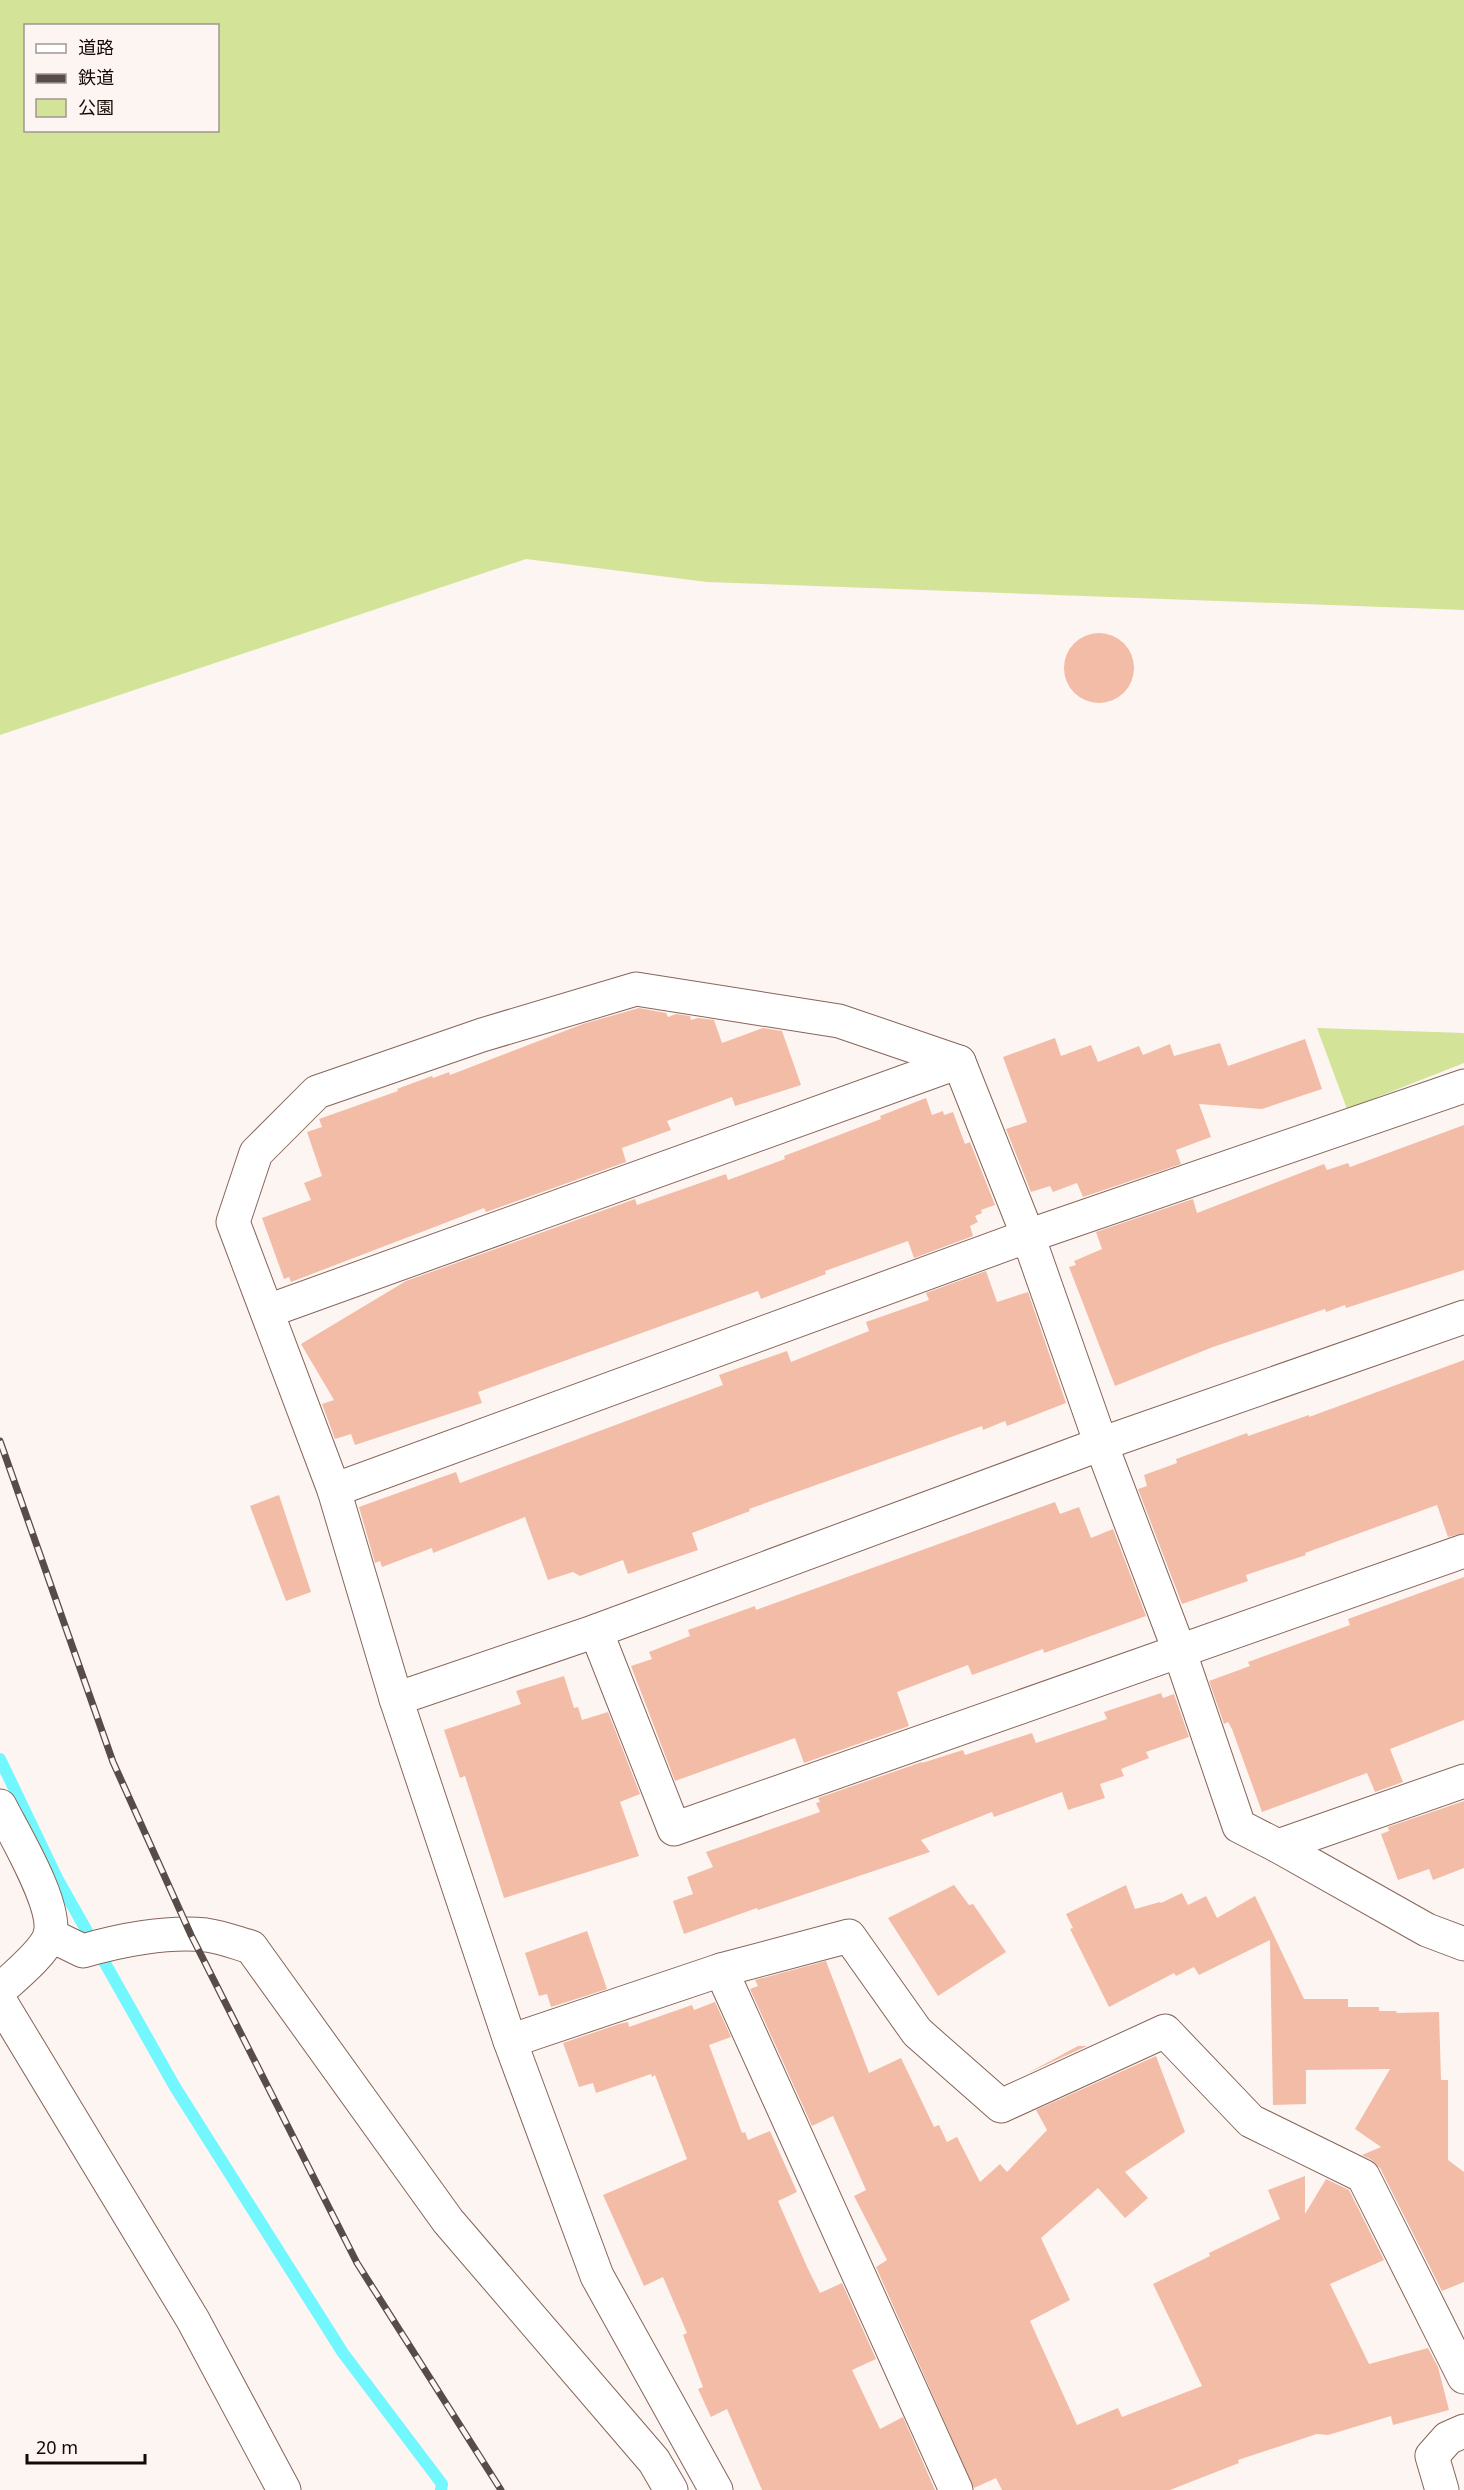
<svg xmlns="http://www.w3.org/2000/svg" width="1464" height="2490" font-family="'Noto Sans','Noto Sans JP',sans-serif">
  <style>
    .green { fill: #d3e398; fill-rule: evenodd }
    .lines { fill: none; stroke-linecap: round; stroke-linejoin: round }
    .stream { stroke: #73f7ff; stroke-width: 12 }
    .building { fill: #f3bca7 }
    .street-casing { stroke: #866558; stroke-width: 35 }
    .street { stroke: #fff; stroke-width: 33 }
    .rail-casing { stroke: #584c48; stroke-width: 7 }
    .rail { stroke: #fdf5f2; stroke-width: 4.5; stroke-dasharray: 14; stroke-linecap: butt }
  </style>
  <rect width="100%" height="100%" fill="#fdf5f2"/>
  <g class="green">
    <path d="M0 0H1464V610L707 582 526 559 0 735ZM26 26H218V130H26Z"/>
    <path d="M1317 1028 1464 1033V1063L1347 1109Z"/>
  </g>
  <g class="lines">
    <path class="stream" d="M0 1759 58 1880 175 2087 343 2353 442 2484 441 2490"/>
  </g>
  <g class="building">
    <circle cx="1099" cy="668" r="35"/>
    <path d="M639 1008 666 1013 668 1017 676 1014 690 1016 691 1020 698 1018 714 1020 722 1043 763 1028 782 1031 801 1085 735 1106 732 1097 667 1121 671 1130 622 1148 626 1162 486 1212 484 1208 291 1282 289 1277 284 1279 262 1218 311 1200 304 1183 322 1176 307 1132 322 1127 319 1119 398 1091 397 1089 432 1076 433 1078 449 1072 450 1075 583 1024Z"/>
    <path d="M1055 1038 1061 1056 1091 1045 1098 1062 1139 1046 1143 1055 1170 1044 1174 1056 1220 1043 1228 1066 1305 1039 1322 1089 1262 1109 1199 1104 1211 1137 1176 1150 1181 1164 1083 1197 1077 1183 1053 1192 1050 1186 1031 1192 1006 1129 1027 1122 1003 1057Z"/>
    <path d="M926 1098 932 1115 943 1111 944 1115 953 1112 965 1144 970 1142 995 1205 981 1210 982 1213 975 1216 978 1222 970 1226 973 1236 914 1258 908 1241 825 1271 826 1274 761 1299 758 1291 478 1392 482 1403 355 1445 351 1434 335 1439 322 1404 334 1400 301 1344 406 1281 635 1199 637 1205 726 1174 728 1180 785 1159 784 1156 881 1119 880 1116Z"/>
    <path d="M1464 1125V1270L1346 1308 1345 1305 1326 1312 1325 1309 1213 1347 1115 1386 1069 1267 1076 1265 1074 1261 1102 1249 1096 1232 1193 1199 1197 1213 1324 1164 1327 1170 1348 1163 1350 1167Z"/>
    <path d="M986 1271 997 1302 1028 1292 1066 1403 1007 1426 1005 1421 983 1430 982 1426 749 1509 750 1511 692 1533 698 1550 628 1574 623 1560 580 1576 573 1572 548 1580 525 1517 433 1553 432 1548 382 1567 380 1561 375 1563 359 1507 456 1472 460 1483 723 1385 719 1375 787 1351 791 1362 869 1331 866 1322 929 1300 926 1293Z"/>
    <path d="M1464 1360V1533L1448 1537 1437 1505 1305 1553 1306 1555 1246 1575 1248 1581 1182 1604 1138 1489 1147 1486 1144 1475 1177 1463 1176 1459 1247 1433 1248 1436 1309 1415V1417Z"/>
    <path d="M279 1495 311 1592 286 1601 250 1506Z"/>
    <path d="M1055 1502 1060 1514 1079 1507 1091 1538 1113 1529 1146 1616 1044 1653 1043 1649 972 1675 968 1665 897 1692 909 1726 804 1763 795 1738 675 1781 631 1666 652 1659 649 1652 690 1636 688 1630 755 1606 756 1610Z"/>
    <path d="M1464 1577V1720L1390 1749 1403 1782 1375 1792 1367 1773 1262 1812 1232 1729 1228 1722 1224 1724 1209 1681 1250 1666 1248 1662 1350 1625 1348 1619Z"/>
    <path d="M564 1676 574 1708 578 1707 582 1720 608 1712 640 1794 620 1802 639 1856 504 1898 465 1776 460 1778 444 1730 521 1704 516 1691Z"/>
    <path d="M1161 1693 1163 1698 1174 1694 1189 1737 1146 1752 1149 1758 1121 1769 1124 1776 1100 1784 1105 1798 1068 1810 1062 1792 994 1817 992 1812 921 1840 930 1852 758 1910 757 1908 684 1934 673 1901 693 1894 687 1877 713 1867 706 1852 820 1812 816 1803 820 1802 818 1798 922 1762V1763L963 1750 965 1755 1032 1733 1036 1743 1107 1719 1104 1712Z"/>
    <path d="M1464 1801V1868L1433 1880 1429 1869 1398 1880 1381 1834 1389 1831 1388 1827Z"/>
    <path d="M954 1885 969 1905 973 1904 1006 1952 938 1996 888 1918Z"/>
    <path d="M1126 1885 1135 1909 1160 1902 1161 1903 1182 1893 1188 1905 1206 1896 1217 1918 1255 1896 1304 1999H1348V2007H1379V2011H1397L1396 2013 1439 2012 1441 2080H1448V2160L1464 2172V2282L1442 2291 1380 2168 1372 2160 1362 2155 1381 2147 1355 2129 1390 2069 1306 2070V2104L1273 2105 1270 1940 1199 1975 1194 1967 1176 1976 1174 1973 1109 2007 1070 1929 1073 1928 1066 1914Z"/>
    <path d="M587 1931 607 1989 551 2007 547 1994 539 1996 525 1953Z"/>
    <path d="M826 1961 869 2073 901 2058 934 2127 939 2125 947 2142 957 2137 980 2182 1000 2164 1007 2172 1047 2130 1036 2110 1156 2056 1185 2132 1125 2172 1148 2198 1125 2218 1098 2188 1041 2238 1070 2300 1030 2321 1077 2425 1118 2408 1122 2417 1202 2386 1153 2284 1210 2256 1209 2253 1280 2219 1268 2190 1305 2176V2214L1326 2179 1349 2190 1384 2260 1330 2284 1369 2364 1428 2348 1438 2367 1449 2410 1393 2425 1391 2416 1328 2435 1317 2434 1238 2460 1239 2463 1170 2490H1002L996 2478 974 2488 876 2267 887 2260 854 2196 866 2190 833 2116 812 2126 750 1989 758 1986 755 1980Z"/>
    <path d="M715 2002 731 2037 709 2045 742 2133 745 2132 748 2140 770 2131 797 2192 778 2201 808 2269 820 2293 842 2283 876 2359 852 2370 880 2429 903 2417 935 2490H762L727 2409 711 2417 698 2389 703 2387 683 2335 687 2333 663 2277 644 2286 603 2195 687 2159 655 2075 652 2077 651 2074 596 2093 593 2083 579 2087 563 2043 619 2024 628 2022 629 2027 692 2005 694 2010Z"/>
    <path d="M1078 2046H1087L1028 2073Z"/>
  </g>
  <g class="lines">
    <g class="street-casing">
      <g id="street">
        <path d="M268 1311 959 1062"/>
        <path d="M334 1490 1028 1236 1464 1086"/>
        <path d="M596 1631 674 1829 1464 1551"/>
        <path d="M396 1699 596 1631 1101 1444 1464 1317"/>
        <path d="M0 1806C14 1834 58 1906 50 1935 45 1952 13 1978 0 1990"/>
        <path d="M1278 1846 1427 1930 1464 1944"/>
        <path d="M50 1935 83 1951C120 1940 168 1931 206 1935 221 1937 237 1943 251 1947L448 2221 654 2461 671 2490"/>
        <path d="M721 1970 849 1936 917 2032 1001 2106 1165 2031 1251 2121 1363 2176 1464 2377"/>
        <path d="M0 2001 193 2320 284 2490"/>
        <path d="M510 2041 721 1970 956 2490"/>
        <path d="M716 2490 597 2276 510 2041 396 1699 334 1490 233 1222 256 1153 317 1092 482 1035 636 989 839 1021 959 1062 1028 1236 1101 1444 1179 1650 1239 1826 1278 1846 1464 1781"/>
        <path d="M1442 2490 1432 2456 1448 2438 1464 2431"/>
      </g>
    </g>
    <use href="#street" class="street"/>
    <g class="rail-casing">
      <path id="rail" d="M0 1441 113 1762 191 1935 357 2263 501 2490"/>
    </g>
    <use href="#rail" class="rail"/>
  </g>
  <rect x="24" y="24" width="195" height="108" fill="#fdf5f2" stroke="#a19793" stroke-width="1.5"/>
  <rect x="36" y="44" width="30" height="9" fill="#ffffff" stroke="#a19793" stroke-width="1.5"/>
  <text x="78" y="54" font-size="18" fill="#160905">道路</text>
  <rect x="36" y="74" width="30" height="9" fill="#584c48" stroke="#a19793" stroke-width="1.5"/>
  <text x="78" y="84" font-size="18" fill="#160905">鉄道</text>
  <rect x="36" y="99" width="30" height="18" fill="#d3e398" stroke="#a19793" stroke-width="1.5"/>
  <text x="78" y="114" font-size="18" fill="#160905">公園</text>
  <path d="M27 2454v9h118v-9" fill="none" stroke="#160905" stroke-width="3"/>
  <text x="36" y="2454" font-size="18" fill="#160905" stroke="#fdf5f2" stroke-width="4.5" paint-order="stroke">20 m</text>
</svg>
